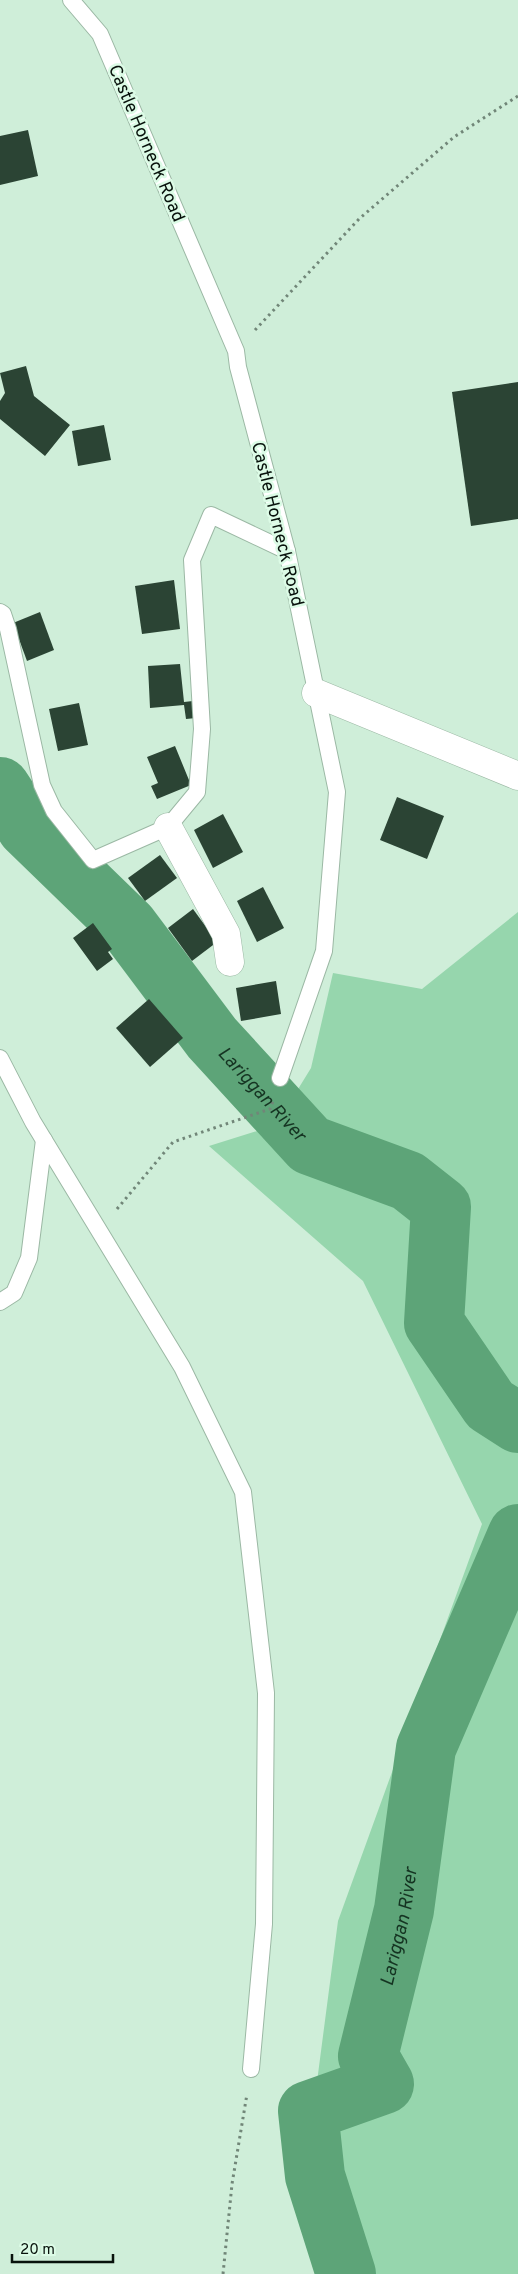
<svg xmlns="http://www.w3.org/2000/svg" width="518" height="2274" font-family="Overpass,sans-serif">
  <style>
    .green { fill: #96d6ad }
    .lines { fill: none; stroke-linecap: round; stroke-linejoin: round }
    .river { stroke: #5da478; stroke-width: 60 }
    .building { fill: #2b4434 }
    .service-casing { stroke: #9bb8a4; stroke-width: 18 }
    .minor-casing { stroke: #9bb8a4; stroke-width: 29 }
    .path { stroke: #718678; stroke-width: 3; stroke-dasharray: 2.5 4; stroke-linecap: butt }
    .service { stroke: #fff; stroke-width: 16 }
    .minor { stroke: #fff; stroke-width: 28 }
    .labels { text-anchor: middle; stroke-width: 5; stroke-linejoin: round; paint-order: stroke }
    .street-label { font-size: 18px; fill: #08120c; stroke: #dcfbe6 }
    .water-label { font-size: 19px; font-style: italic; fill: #153422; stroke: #dcfbe6 }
  </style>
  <rect width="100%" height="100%" fill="#cfeed9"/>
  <path class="green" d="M518 912V2274H323L300 2212 338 1921 482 1524 363 1281 209 1146 276 1125 311 1068 333 973 422 989Z"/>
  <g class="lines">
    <g class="river">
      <path id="s1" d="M0 787 27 828 128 926 212 1038 310 1145 408 1181 441 1207 434 1323 490 1405 518 1423"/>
      <path id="s2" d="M346 2274 315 2176 308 2111 384 2084 368 2056 404 1910 426 1748 518 1534"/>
    </g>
  </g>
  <g class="building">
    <path d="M28 130 38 176 0 185V136Z"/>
    <path d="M26 366 34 396 70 425 45 456 0 419V401L5 393 0 373Z"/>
    <path d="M518 382V519L471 526 452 392Z"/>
    <path d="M104 425 111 460 78 466 72 431Z"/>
    <path d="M174 580 180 629 142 634 135 586Z"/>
    <path d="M40 612 54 650 27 661 13 623Z"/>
    <path d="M180 664 184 702 193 701 196 718 186 719 184 705 150 708 148 666Z"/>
    <path d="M79 703 88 745 58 751 49 709Z"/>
    <path d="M175 746 191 785 157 799 151 786 158 783 147 757Z"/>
    <path d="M397 797 444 816 427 859 380 840Z"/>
    <path d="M223 814 243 852 213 868 194 830Z"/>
    <path d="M160 855 177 878 145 901 128 878Z"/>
    <path d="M263 887 284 928 257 942 237 901Z"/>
    <path d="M193 909 217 942 192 961 168 928Z"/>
    <path d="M93 923 112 949 108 952 113 959 97 971 73 938Z"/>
    <path d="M276 981 281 1014 241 1021 236 988Z"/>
    <path d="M149 999 183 1038 150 1067 116 1028Z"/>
  </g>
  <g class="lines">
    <g class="service-casing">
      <g id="service">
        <path d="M71 0 100 34 236 351 238 367 287 551 337 792 324 951 280 1078"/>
        <path d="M0 612 3 614 8 629 42 785 54 811 93 860 168 827 197 792 202 729 192 560 211 515 287 551"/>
        <path d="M0 1058 33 1122 182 1367 243 1492 266 1693 264 1924 251 2069"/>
        <path d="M0 1302 14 1293 29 1258 44 1140"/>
      </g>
    </g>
    <g class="minor-casing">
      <g id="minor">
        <path d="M316 693 518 776"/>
        <path d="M168 827 226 934 230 962"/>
      </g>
    </g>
    <g class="path">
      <path d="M255 330 359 219 454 137 518 96"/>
      <path d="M117 1209 173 1142 270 1109 273 1101"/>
      <path d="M223 2274 232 2184 247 2094"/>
    </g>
    <use href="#service" class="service"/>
    <use href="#minor" class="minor"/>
  </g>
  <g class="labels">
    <g class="street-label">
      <text transform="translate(147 143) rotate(67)" y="6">Castle Horneck Road</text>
      <text transform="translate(278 524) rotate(76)" y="6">Castle Horneck Road</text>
    </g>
    <g class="water-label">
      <text dy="7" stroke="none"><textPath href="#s1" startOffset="405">Lariggan River</textPath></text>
      <text dy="7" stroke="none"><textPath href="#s2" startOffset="414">Lariggan River</textPath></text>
    </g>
  </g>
  <path d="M12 2254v8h101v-8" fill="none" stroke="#08120c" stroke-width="2.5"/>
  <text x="20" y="2254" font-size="15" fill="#08120c" stroke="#dcfbe6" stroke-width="4" paint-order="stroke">20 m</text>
</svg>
